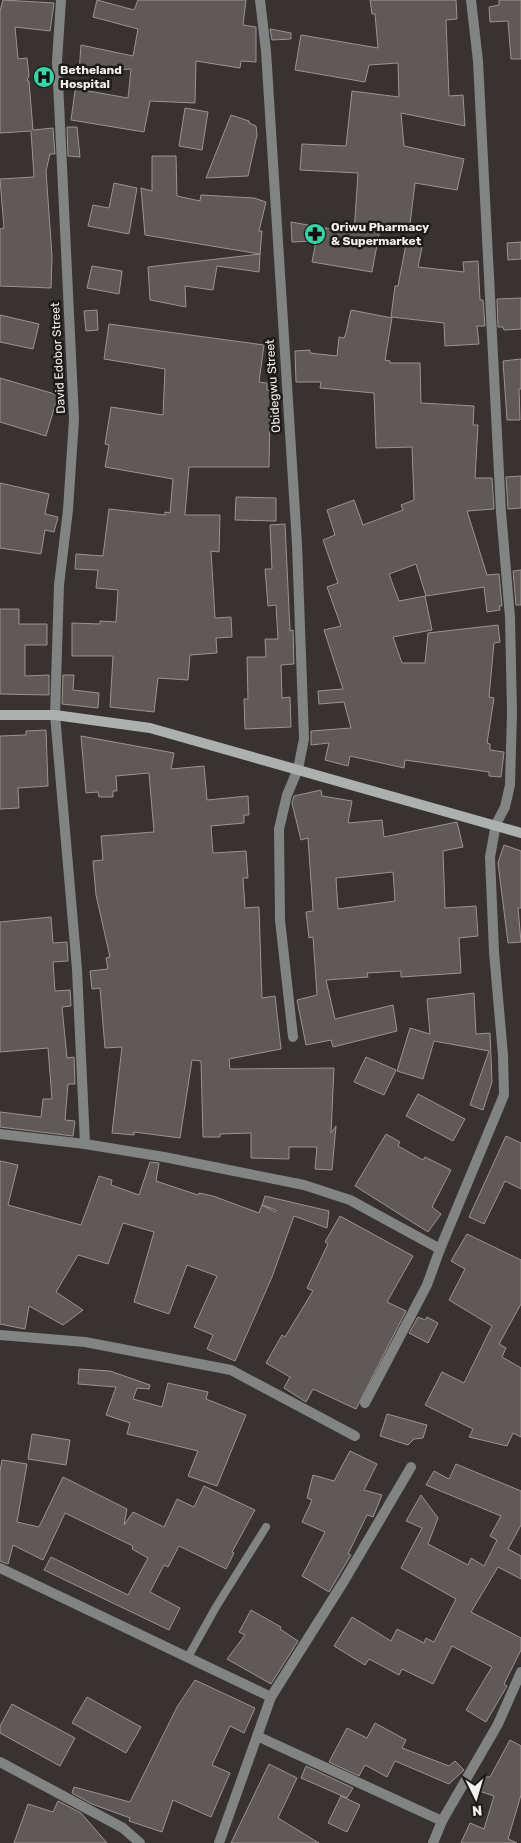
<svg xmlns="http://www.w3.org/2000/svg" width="521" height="1843" font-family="Rubik,sans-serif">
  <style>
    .building { fill: #5f5957; stroke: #9b9491; fill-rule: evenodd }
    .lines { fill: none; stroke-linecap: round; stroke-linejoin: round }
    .lane { stroke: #818482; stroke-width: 8 }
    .street { stroke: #818482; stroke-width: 10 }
    .secondary { stroke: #acb1af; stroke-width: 10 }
    .labels { text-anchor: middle; stroke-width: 5; stroke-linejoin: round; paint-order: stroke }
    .poi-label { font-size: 12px; font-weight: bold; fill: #f2efed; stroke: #1d1b1a; text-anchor: start }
    .street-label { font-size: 12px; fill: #f2efed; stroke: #1d1b1a }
  </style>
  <rect width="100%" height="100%" fill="#383330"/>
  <g class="building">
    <path d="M3 0 54 3 50 31 15 27 18 59 27 58 29 75 27 81H29L33 130 53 128 55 154H50L46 171 52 256 51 288 0 286V229L4 228 0 179 34 177 31 131 0 133V11Z"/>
    <path d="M97 0 134 10 138 0H246L243 25 256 27V62L241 61 240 68 196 61 195 103 150 101 144 132 71 120 75 91 77 89 128 98 131 69 79 72 81 45 133 56 138 29 93 17Z"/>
    <path d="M370 0H456L457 19 446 20 449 96 463 95 465 126 401 113 404 146 464 159 457 190 415 183 409 232 380 229 372 272 312 262 316 241 292 242 291 222 354 233 358 173 300 170 302 144 346 146 352 91 399 97 398 63 369 65 365 82 295 70 301 35 378 48 375 14H372Z"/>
    <path d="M499 0H521V59H511L508 21 490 22 489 7 499 5Z"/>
    <path d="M270 29 291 33V39L272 40Z"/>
    <path d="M185 108 208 112 202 150 179 146Z"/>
    <path d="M231 115 249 121V123L256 126 257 135 248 176 206 178Z"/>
    <path d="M67 127H77L80 157 68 156Z"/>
    <path d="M152 156H176L177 196 200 201 201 195 254 198 266 202 259 231H262L260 254 145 235 141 188 152 191Z"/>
    <path d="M114 183 137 188 129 234 88 226 93 205 109 208Z"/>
    <path d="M521 242V259L508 260 507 243Z"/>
    <path d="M406 244 422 247 418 267 464 272 463 262 478 261 480 300H483L485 326H477L479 344 445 346 444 323 391 317 395 286H398Z"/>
    <path d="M260 254 259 272 217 266 213 290 185 286 186 307 150 300 148 267Z"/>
    <path d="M92 266 122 271 119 294 87 288Z"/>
    <path d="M521 298V329L504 330 503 327H498L497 299Z"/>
    <path d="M97 310 98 330 86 331 84 311Z"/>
    <path d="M351 310 392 318 385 360 390 361V363H420L421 403 474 406 473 425H478L475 478H492L494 509 467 511 487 575 499 574 502 606H499L500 610 487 612 484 587 426 596 416 564 389 574 399 601 425 596 432 630 393 637 402 663H425L428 633 498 625 500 642 494 643 489 697 494 698 487 743 490 744V750L504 752 501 777 489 776V772L405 760 404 768 350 756 348 766 325 760 329 743 311 745V731L351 728 344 702 319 704 318 691 343 689 324 630 341 626 327 587 338 583 323 540 335 535 327 510 354 500 363 525 403 510 401 505 414 500 412 447 376 448 374 393 320 388 321 382H296L295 351 310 350V353L337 356 339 337 344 338 346 333Z"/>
    <path d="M0 315 39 324 33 349 0 342Z"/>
    <path d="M109 324 264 345 259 382 267 383V390H273L272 418H270L269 467H189L185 515H220L219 552 211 551 215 618 231 617 232 637 216 638 217 653 190 655 188 680 158 678 154 712 110 707 113 656H72V623L100 624V621L116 622 118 590 96 588 98 570 75 569 76 554 103 556 109 509 165 515V512L170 513 173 479 105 467 109 445 105 444 111 407 163 415 165 369 104 359Z"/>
    <path d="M521 359V389H519L520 420H507L503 361Z"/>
    <path d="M0 378 58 395 46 436 0 422Z"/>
    <path d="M521 476V508L508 509 506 477Z"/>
    <path d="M0 483 49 494 45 514 58 517 54 532 45 530 41 554 0 548Z"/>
    <path d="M236 497 276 498V521L235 520Z"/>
    <path d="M285 524 290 631 293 630 294 664 281 665 282 698 290 697 291 727 245 729 244 699H248L247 657H266L265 639H278L276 605 268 606 265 569H272L270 525Z"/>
    <path d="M521 570V605H516L513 571Z"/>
    <path d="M0 609H19V624H47V645H25V676L49 675V695L0 694Z"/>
    <path d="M63 675H74L73 690 99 693 98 708 62 704Z"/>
    <path d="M46 730 48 786 18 788 19 808 0 809V736L26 735V731Z"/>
    <path d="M81 736 174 753 171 769 204 766 207 800 248 796 249 815H244V823L211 826 213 853 246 851 248 878H243L245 908 259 907 262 998 275 996 281 1049 229 1059 230 1069 334 1068 331 1133 336 1126 332 1170 315 1169 317 1147H289V1159L251 1158V1133L220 1134V1137H203L201 1061 192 1060 180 1138 134 1132V1135L112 1133 122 1047 105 1048 100 988 92 989 90 971 108 969 106 958 110 957 96 895 93 861 103 860 101 836 154 832 149 773 116 776 117 791H113V797H99L98 792 86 793Z"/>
    <path d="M321 790 322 796 352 801 348 823 382 820 384 837 457 822 463 847 443 851 445 908 476 906 478 936 459 938 461 973 401 977V971L367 973 368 977 326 980 335 1019 393 1005 397 1031 333 1047 331 1040 306 1045 297 1000 317 995 313 937 309 938 306 912 313 911 308 838 301 840 292 803 294 796ZM393 872 395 901 338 909 336 878Z"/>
    <path d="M504 845 521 851V908H518L521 942 508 943 498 863Z"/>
    <path d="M51 917 53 943 67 942 68 961 53 962 55 991 70 990 71 1006 62 1007 67 1058 74 1057 75 1084H68L65 1120 75 1121 73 1136 0 1127V1112L41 1117 43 1099H52L48 1048 0 1052V922Z"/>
    <path d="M474 993 476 1034 490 1033 492 1082 483 1110 470 1105 489 1051 434 1041 423 1079 397 1071 410 1028 430 1034 427 999Z"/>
    <path d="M366 1057 396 1070 384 1095 354 1082Z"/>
    <path d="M418 1094 465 1119 453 1141 406 1116Z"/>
    <path d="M386 1134 400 1142 398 1146 423 1160 425 1157 451 1170 432 1207 441 1214 428 1232 355 1186Z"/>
    <path d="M506 1136 521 1143V1189L505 1181 484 1224 469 1217Z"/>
    <path d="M0 1161 18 1165 8 1205 81 1225 99 1176 112 1180 111 1185 139 1195 150 1162 159 1163 156 1181 198 1195 199 1193 213 1196 259 1213 262 1205 275 1212 276 1210 262 1205 265 1196 329 1211 327 1228 294 1216 272 1277 235 1361 207 1349 213 1335 194 1327 217 1276 187 1265 169 1314 134 1302 154 1232 123 1223 108 1264 78 1255 56 1292 83 1310 63 1325 29 1306 25 1329 0 1324Z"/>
    <path d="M340 1216 413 1256 387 1302 406 1311 356 1409 313 1389 306 1402 284 1388 290 1377 266 1363 282 1335 285 1337 313 1291 307 1288 328 1244 325 1242Z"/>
    <path d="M467 1234 521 1260V1304L499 1344 506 1348 502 1357 521 1368V1437L513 1433 507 1446 469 1437 473 1429 425 1405 442 1372 464 1383 492 1326 449 1300 465 1269 451 1261Z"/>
    <path d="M418 1317 425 1320 427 1317 438 1323 428 1343 409 1333Z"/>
    <path d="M79 1369 110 1371 150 1385 149 1389 137 1388 133 1399 162 1407 168 1383 208 1392 206 1399 246 1415 217 1486 188 1476 198 1451 127 1434 130 1423 106 1415 116 1387 78 1384Z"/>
    <path d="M387 1414 427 1425 423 1438 414 1439 408 1445 380 1436Z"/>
    <path d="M32 1434 70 1440 66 1465 28 1459Z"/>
    <path d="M350 1451 377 1464 364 1490 382 1495 373 1517 367 1515 348 1554 351 1555 329 1592 302 1576 325 1532 302 1522 312 1500 307 1498 313 1475 334 1481Z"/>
    <path d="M2 1460 27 1464 17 1522 39 1527 63 1477 127 1509 124 1525 133 1512 164 1527 177 1499 194 1507 204 1486 255 1510 232 1552 234 1553 226 1569 179 1546 168 1567 164 1565 150 1592 180 1608 169 1630 44 1570 51 1557 128 1595 148 1558 132 1549 133 1546 65 1513 43 1560 13 1545 8 1564 0 1561V1471Z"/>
    <path d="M456 1464 521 1491V1525L508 1549 521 1556V1579L498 1567 471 1612 521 1638V1650L504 1684 507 1686 486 1722 466 1710 492 1667 452 1646 433 1684 402 1669 399 1675 369 1659 365 1665 334 1646 352 1617 391 1641 397 1629 424 1643 426 1638 434 1642 456 1599 401 1568 422 1528 406 1521 421 1495 438 1518 428 1544 468 1565 471 1558 484 1566 497 1540 490 1536 501 1516 426 1485 434 1471 449 1479Z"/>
    <path d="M251 1610 281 1627 280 1629 298 1641 271 1684 227 1659 245 1635 239 1632Z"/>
    <path d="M195 1680 255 1708 244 1733 230 1726 212 1765 230 1773 211 1817 173 1800 162 1832 129 1821 130 1818 92 1804 72 1793 74 1787 130 1802 177 1707Z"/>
    <path d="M87 1697 141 1727 126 1753 72 1723Z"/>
    <path d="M12 1704 75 1738 60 1766 0 1733V1726Z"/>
    <path d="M375 1723 406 1740 402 1748 449 1766 455 1761 464 1770 449 1784 395 1761 387 1777 365 1765 359 1776 329 1762 347 1728 367 1738Z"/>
    <path d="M510 1740 521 1746V1795L508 1839 517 1843H461L470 1823 484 1829 494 1796 479 1791 485 1777H490Z"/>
    <path d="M269 1764 297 1778 278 1818 319 1843H231Z"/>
    <path d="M306 1766 353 1788 347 1798 301 1778Z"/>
    <path d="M341 1796 360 1805 347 1832 328 1823Z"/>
    <path d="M58 1801 81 1813 107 1843H14L28 1804 53 1812Z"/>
  </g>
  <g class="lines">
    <path class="lane" d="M188 1657 216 1607 266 1527"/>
    <g class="street">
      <path d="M61 0 57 61 74 419 68 510 59 585 55 715 77 969 85 1144"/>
      <path d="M260 0 266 51 297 544 304 739 298 769 287 795 279 829 280 920 293 1037"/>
      <path d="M0 1134 85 1144 164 1157 304 1185 350 1200 440 1249"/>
      <path d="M0 1335 85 1342 231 1370 355 1436"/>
      <path d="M365 1403 427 1285 440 1249 504 1095 503 1055 494 952 490 857 496 824 505 807 510 785 512 713 510 617 501 512 478 61 471 0"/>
      <path d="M0 1568 271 1697"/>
      <path d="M257 1736 442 1821"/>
      <path d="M0 1762 123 1828 140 1843"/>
      <path d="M219 1843 271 1697 344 1581 411 1467"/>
      <path d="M433 1843 442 1821 498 1724 521 1672"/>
    </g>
    <path class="secondary" d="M0 715H55L150 728 521 833"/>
  </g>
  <defs>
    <g id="hospital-disc" transform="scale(1.125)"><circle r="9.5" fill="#38d4a6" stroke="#1d1b1a"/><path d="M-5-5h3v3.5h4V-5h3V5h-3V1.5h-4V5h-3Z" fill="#111"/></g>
    <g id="pharmacy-disc" transform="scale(1.125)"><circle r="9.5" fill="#38d4a6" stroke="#1d1b1a"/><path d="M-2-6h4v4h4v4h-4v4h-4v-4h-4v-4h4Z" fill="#111"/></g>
  </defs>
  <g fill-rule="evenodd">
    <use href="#hospital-disc" x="44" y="77"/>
    <use href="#pharmacy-disc" x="315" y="234"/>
  </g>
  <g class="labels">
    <g class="poi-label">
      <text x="60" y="74">Betheland<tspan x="60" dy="14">Hospital</tspan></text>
      <text x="331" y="231">Oriwu Pharmacy<tspan x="331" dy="14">&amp; Supermarket</tspan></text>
    </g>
    <g class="street-label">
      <text transform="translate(58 358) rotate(-93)" y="4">David Edobor Street</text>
      <text transform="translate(273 386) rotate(-94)" y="4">Obidegwu Street</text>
    </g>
  </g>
  <g transform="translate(476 1798) rotate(175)" stroke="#1d1b1a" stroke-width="4" paint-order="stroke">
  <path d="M0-4L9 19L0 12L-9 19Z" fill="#f2efed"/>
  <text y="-8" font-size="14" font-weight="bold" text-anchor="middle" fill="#f2efed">N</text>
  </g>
</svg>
